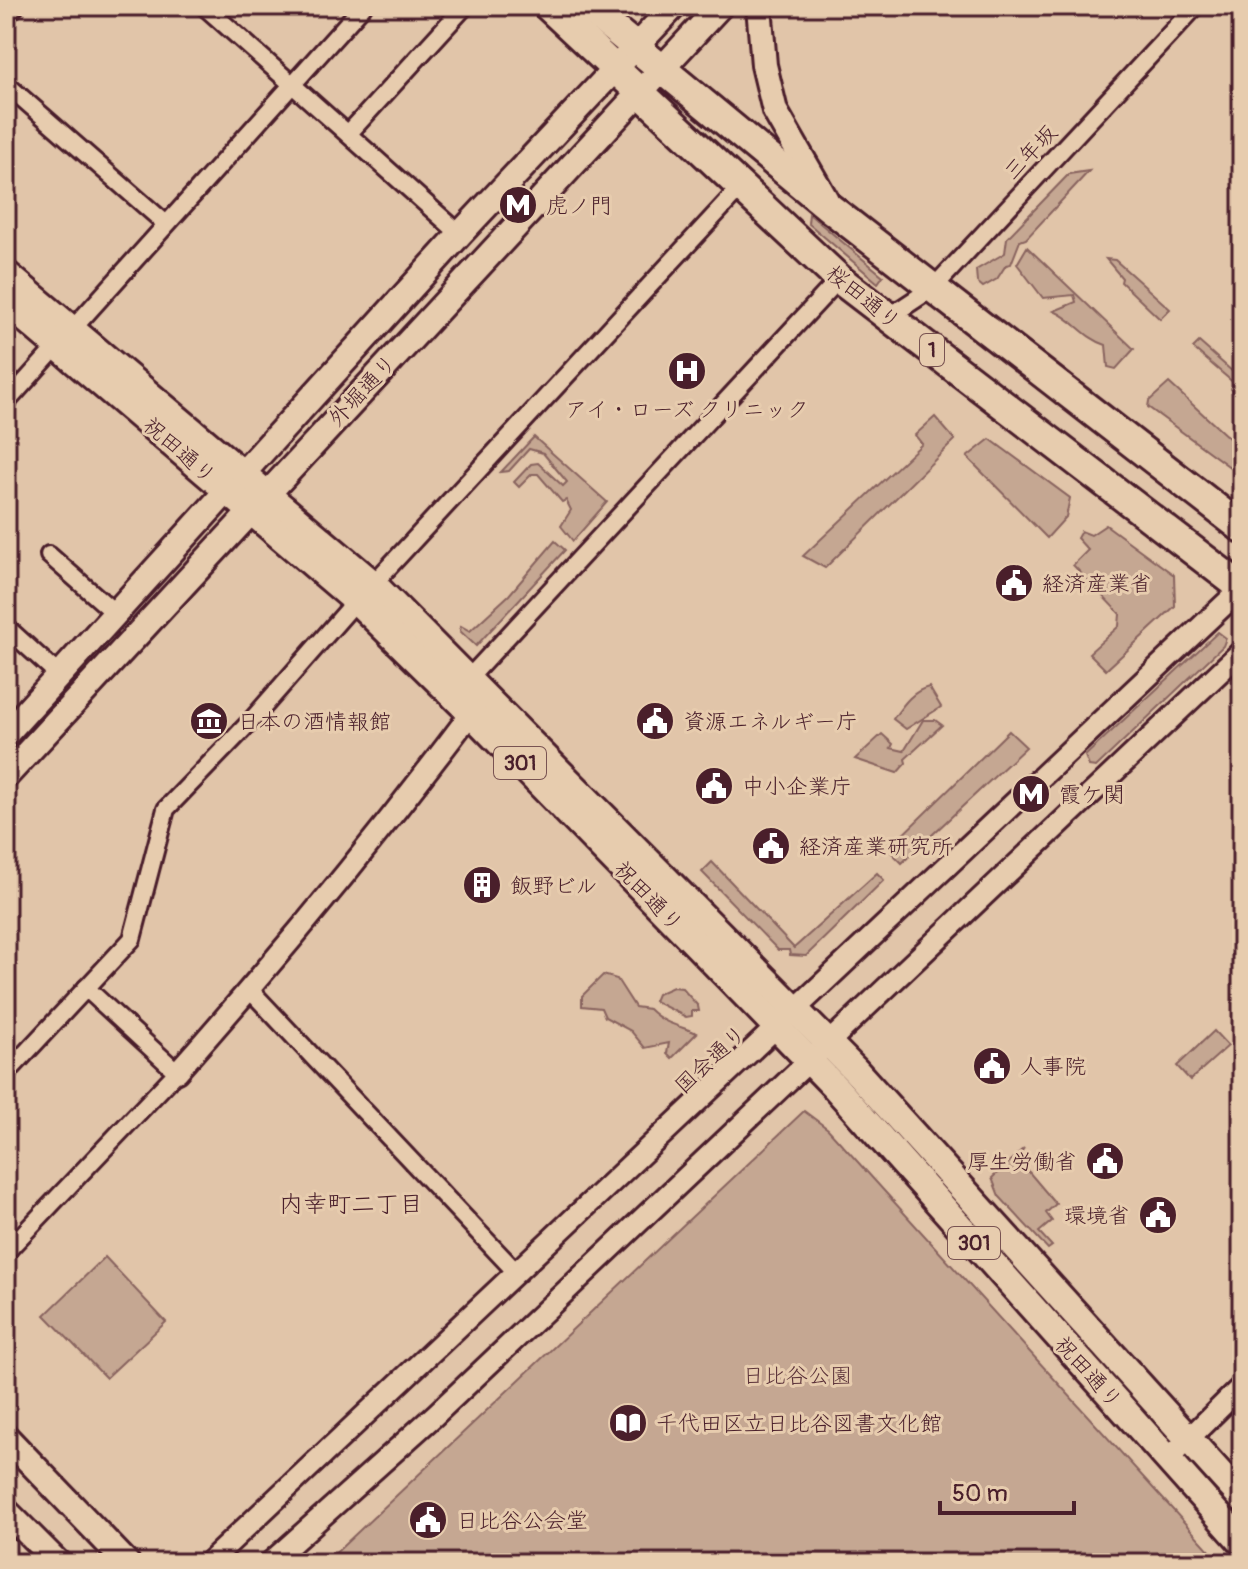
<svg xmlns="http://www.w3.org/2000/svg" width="1248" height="1569" font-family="Pangolin,'Klee One',sans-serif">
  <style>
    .green { fill: #c5a792; stroke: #88635e; stroke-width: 2 }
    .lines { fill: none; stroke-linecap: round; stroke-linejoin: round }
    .minor-casing { stroke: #4a1f2b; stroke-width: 22 }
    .tertiary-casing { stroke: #4a1f2b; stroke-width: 26 }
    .secondary-casing { stroke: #4a1f2b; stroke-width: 30 }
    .primary-casing { stroke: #4a1f2b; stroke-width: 32 }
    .trunk-casing { stroke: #4a1f2b; stroke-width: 34 }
    .minor { stroke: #e7ccae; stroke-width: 16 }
    .tertiary { stroke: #e7ccae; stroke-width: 20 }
    .secondary { stroke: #e7ccae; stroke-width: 24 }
    .primary { stroke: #e7ccae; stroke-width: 26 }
    .trunk { stroke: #e7ccae; stroke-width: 28 }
    .labels { text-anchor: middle; stroke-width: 6; stroke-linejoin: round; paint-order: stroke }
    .shield { fill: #e7ccae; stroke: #795352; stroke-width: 2 }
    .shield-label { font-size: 20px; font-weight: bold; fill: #4a1f2b }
    .street-label { font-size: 22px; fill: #4a1f2b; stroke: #e7ccae }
    .poi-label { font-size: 22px; fill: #4a1f2b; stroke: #e7ccae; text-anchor: start }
    .park-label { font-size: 22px; fill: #5c333a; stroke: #e7ccae }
    .neighbourhood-label { font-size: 24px; fill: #4a1f2b; stroke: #e7ccae }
  </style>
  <rect width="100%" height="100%" fill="#e1c5a9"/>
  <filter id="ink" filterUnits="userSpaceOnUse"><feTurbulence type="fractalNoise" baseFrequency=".0125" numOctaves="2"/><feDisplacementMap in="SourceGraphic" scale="16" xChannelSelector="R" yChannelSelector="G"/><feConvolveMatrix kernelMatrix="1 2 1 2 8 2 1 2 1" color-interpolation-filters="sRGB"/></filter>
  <g filter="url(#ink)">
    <g class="green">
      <path d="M1089 171 1026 239 1020 241 1011 264 1006 265 997 279 983 287 977 282 976 270 1005 253 1007 238 1069 174Z"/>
      <path d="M809 214 883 276 878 283 808 223Z"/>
      <path d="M1027 247 1134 349 1116 369 1108 367 1106 345C1084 338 1075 320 1054 311L1076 302 1074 295 1043 298 1017 264Z"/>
      <path d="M1106 259 1115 260 1170 309 1160 319 1121 282 1122 278Z"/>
      <path d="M1199 342 1242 380V390L1193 348Z"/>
      <path d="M1169 383 1242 450V476L1148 407 1149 401Z"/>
      <path d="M935 417 955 440 825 568 803 556 922 444 915 435Z"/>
      <path d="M534 437 607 502 573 541 561 526 571 510 566 500 562 502 538 474H532L519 487 514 482 531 464 538 463 563 486 567 482 543 453 529 449 509 471 501 472Z"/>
      <path d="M990 439 1070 498 1066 517 1047 538 967 457Z"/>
      <path d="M1106 525 1174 575 1175 606 1106 670 1089 653 1119 626 1120 614 1073 565 1088 550 1077 538 1081 531 1091 535Z"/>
      <path d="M555 541 565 550 476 646 460 631 461 626 470 631 509 595Z"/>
      <path d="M1218 632 1226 638 1223 646 1096 767 1089 766 1085 756Z"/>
      <path d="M929 687 941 707 906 729 893 719C903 705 912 691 929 687Z"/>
      <path d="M923 720H935L942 725 905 759 906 763 897 773 855 759 882 734 893 744 891 748 904 751Z"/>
      <path d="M1009 731 1026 747 902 863 888 849Z"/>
      <path d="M712 862 794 948 877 873 884 880 806 956 790 955 789 950H778L702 872Z"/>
      <path d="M603 975 617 979 635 1007 649 1009C665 1025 681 1026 697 1033L672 1058 667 1053 669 1043 645 1048 631 1031 605 1017 601 1008 582 1006V996Z"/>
      <path d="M673 987 682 988 698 1006 699 1011H692V1016L686 1017 654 1001 657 994Z"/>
      <path d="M1214 1031 1228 1046 1190 1080 1177 1066Z"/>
      <path d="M804 1111 828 1129 1221 1563H325Z"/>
      <path d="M1024 1148 1017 1158 1056 1204 1046 1213 1052 1221 1039 1232 1052 1246 1048 1249 999 1196 992 1178Z"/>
      <path d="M105 1257 166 1322 106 1378 45 1315Z"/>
    </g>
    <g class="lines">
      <g class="minor-casing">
        <g id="minor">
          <path d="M204 6 460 234"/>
          <path d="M6 84 166 224"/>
          <path d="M348 134 465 6"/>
          <path d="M887 318 934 287 1196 6"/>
          <path d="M6 403 363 6"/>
          <path d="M49 555 115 613"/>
          <path d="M373 584 741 187"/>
          <path d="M6 627 59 675"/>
          <path d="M469 686 468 679 839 279"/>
          <path d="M250 990 516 1272"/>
          <path d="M6 1074 132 939 166 809 250 722 356 601"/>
          <path d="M6 1252 177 1072 86 988"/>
        </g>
      </g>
      <g class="tertiary-casing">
        <g id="tertiary">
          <path d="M6 13 13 6"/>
          <path d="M177 1072C280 956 378 837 471 713L470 701"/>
          <path d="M1167 1460 1242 1386"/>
          <path d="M208 1563 1242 588"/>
          <path d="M270 1563 435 1415 1242 651"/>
        </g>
      </g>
      <g class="secondary-casing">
        <g id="secondary">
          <path d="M759 6 764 65 775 111 826 200"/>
          <path d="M6 734 460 234 674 6"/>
          <path d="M6 776 720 6"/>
          <path d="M6 1437 127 1563"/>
          <path d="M6 1511 58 1563"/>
        </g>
      </g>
      <g class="primary-casing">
        <g id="primary">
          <path d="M6 274 373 584 855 1070 1242 1498"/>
          <path d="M6 302 360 604 471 713 836 1088 1242 1542"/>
        </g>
      </g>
      <g class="trunk-casing">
        <g id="trunk">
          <path d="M548 6 839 279 1242 588"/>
          <path d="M586 6 831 209 1242 528"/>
        </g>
      </g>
      <use href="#minor" class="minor"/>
      <use href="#tertiary" class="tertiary"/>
      <use href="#secondary" class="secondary"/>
      <use href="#primary" class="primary"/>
      <use href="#trunk" class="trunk"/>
    </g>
  </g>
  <defs>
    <g id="metro-disc" transform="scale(2)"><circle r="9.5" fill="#4a1f2b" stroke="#e7ccae"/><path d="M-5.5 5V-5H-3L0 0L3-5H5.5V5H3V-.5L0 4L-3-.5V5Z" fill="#fff"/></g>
    <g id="hospital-disc" transform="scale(2)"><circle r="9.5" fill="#4a1f2b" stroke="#e7ccae"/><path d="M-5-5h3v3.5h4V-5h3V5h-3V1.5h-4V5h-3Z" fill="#fff"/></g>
    <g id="civic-disc" transform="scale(2)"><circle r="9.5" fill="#4a1f2b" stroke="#e7ccae"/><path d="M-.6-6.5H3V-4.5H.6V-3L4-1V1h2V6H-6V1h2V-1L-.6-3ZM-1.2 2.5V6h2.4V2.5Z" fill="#fff"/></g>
    <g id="museum-disc" transform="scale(2)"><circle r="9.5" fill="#4a1f2b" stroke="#e7ccae"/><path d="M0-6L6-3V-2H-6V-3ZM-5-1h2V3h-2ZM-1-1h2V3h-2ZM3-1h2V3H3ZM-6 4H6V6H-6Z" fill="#fff"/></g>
    <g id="building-disc" transform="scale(2)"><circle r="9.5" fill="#4a1f2b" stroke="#e7ccae"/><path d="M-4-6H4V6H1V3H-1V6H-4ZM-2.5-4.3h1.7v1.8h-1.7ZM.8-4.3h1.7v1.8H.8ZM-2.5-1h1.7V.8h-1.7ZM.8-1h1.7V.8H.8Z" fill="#fff"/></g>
    <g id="library-disc" transform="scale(2)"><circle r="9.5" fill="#4a1f2b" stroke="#e7ccae"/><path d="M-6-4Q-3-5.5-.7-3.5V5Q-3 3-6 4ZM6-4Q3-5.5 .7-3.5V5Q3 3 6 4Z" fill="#fff"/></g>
  </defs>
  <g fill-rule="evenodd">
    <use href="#metro-disc" x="518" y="205"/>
    <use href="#hospital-disc" x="687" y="371"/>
    <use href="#civic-disc" x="1014" y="583"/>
    <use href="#museum-disc" x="209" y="721"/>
    <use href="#civic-disc" x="655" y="721"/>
    <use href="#civic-disc" x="714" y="786"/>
    <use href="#metro-disc" x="1031" y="794"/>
    <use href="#civic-disc" x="771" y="846"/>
    <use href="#building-disc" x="482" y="885"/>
    <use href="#civic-disc" x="992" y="1066"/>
    <use href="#civic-disc" x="1105" y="1161"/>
    <use href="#civic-disc" x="1158" y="1215"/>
    <use href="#library-disc" x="628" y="1423"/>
    <use href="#civic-disc" x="428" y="1520"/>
  </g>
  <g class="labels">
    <g class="shield">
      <rect x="920" y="334" width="24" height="32" rx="6"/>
      <rect x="494" y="747" width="52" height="32" rx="6"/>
      <rect x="948" y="1227" width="52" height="32" rx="6"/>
    </g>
    <g class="shield-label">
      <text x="932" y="357">1</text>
      <text x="520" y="770">301</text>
      <text x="974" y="1250">301</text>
    </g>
    <g class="street-label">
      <text transform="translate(1030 152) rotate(-47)" y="8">三年坂</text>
      <text transform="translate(864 297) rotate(39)" y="8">桜田通り</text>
      <text transform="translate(362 390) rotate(-47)" y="8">外堀通り</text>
      <text transform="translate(180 450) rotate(41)" y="8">祝田通り</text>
      <text transform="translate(649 896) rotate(46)" y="8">祝田通り</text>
      <text transform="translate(710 1059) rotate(-43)" y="8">国会通り</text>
      <text transform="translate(1089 1372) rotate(48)" y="8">祝田通り</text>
    </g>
    <g class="poi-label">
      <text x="546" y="213">虎ノ門</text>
      <text x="687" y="417" text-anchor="middle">アイ・ローズ クリニック</text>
      <text x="1042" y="591">経済産業省</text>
      <text x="237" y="729">日本の酒情報館</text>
      <text x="683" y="729">資源エネルギー庁</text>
      <text x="742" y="794">中小企業庁</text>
      <text x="1059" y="802">霞ケ関</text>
      <text x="799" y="854">経済産業研究所</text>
      <text x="510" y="893">飯野ビル</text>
      <text x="1020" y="1074">人事院</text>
      <text x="1077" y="1169" text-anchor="end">厚生労働省</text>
      <text x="1130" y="1223" text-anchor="end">環境省</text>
      <text x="656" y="1431">千代田区立日比谷図書文化館</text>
      <text x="456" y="1528">日比谷公会堂</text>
    </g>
    <g class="park-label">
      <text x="797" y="1383">日比谷公園</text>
    </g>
    <g class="neighbourhood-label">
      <text x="351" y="1212">内幸町二丁目</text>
    </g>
  </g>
  <rect width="1248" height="1569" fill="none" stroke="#e7ccae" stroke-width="32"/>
  <rect x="16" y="16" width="1216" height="1537" fill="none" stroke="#4a1f2b" stroke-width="3" filter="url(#ink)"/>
  <path d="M940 1501v12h134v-12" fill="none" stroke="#4a1f2b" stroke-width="4"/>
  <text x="952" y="1501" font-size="24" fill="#4a1f2b" stroke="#e7ccae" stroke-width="6" paint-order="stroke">50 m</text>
</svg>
